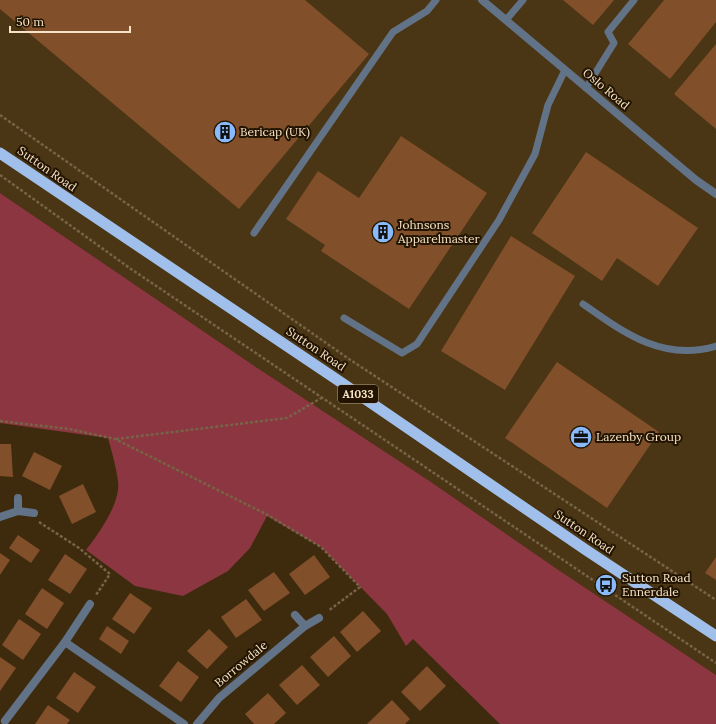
<svg xmlns="http://www.w3.org/2000/svg" width="716" height="724" font-family="Lora,serif">
  <style>
    .built { fill: #4a3514 }
    .green { fill: #8b3641 }
    .building { fill: #814f2a }
    .lines { fill: none; stroke-linecap: round; stroke-linejoin: round }
    .path { stroke: #776447; stroke-width: 2.5; stroke-dasharray: 3 2; stroke-linecap: butt }
    .service { stroke: #627287; stroke-width: 7 }
    .minor { stroke: #627287; stroke-width: 8 }
    .tertiary { stroke: #627287; stroke-width: 8 }
    .trunk { stroke: #a0c0eb; stroke-width: 11 }
    .labels { text-anchor: middle; stroke-width: 4; stroke-linejoin: round; paint-order: stroke }
    .shield { fill: #221400; stroke: #b7a58b; stroke-width: 1 }
    .shield-label { font-size: 11px; font-weight: bold; fill: #f7e3c7 }
    .street-label { font-size: 12px; fill: #f7e3c7; stroke: #221400 }
    .poi-label { font-size: 12px; fill: #f7e3c7; stroke: #221400; text-anchor: start }
  </style>
  <rect width="100%" height="100%" fill="#3e2b0e"/>
  <path class="built" d="M0 0H716V675L560 571 428 480 253 365 0 193Z"/>
  <path class="green" d="M0 193 253 365 428 480 560 571 716 675V724H500L413 639 406 646 387 614 321 547 267 516 250 548 228 571 183 596 135 586 86 550C99 533 121 503 118 481 116 467 112 452 108 438L0 423Z"/>
  <g class="building">
    <path d="M0 0H305L369 54 239 209 0 9Z"/>
    <path d="M563 0H614L593 25Z"/>
    <path d="M664 0H716V22L670 79 628 44Z"/>
    <path d="M716 44V129L674 94Z"/>
    <path d="M401 136 487 193 409 309 321 251 325 245 286 219 318 171 359 198Z"/>
    <path d="M586 152 698 228 658 286 617 258 602 281 532 233Z"/>
    <path d="M511 236 575 276 505 390 441 351Z"/>
    <path d="M557 362 659 432 607 508 505 438Z"/>
    <path d="M0 444H11L13 477 0 476Z"/>
    <path d="M34 452 62 466 50 490 22 476Z"/>
    <path d="M83 484 96 512 72 524 59 496Z"/>
    <path d="M18 535 40 550 31 563 9 548Z"/>
    <path d="M0 553 10 560 0 575Z"/>
    <path d="M65 554 87 569 70 594 48 580Z"/>
    <path d="M314 555 330 577 305 595 289 574Z"/>
    <path d="M716 557V580L705 573Z"/>
    <path d="M274 572 290 593 264 611 248 590Z"/>
    <path d="M42 588 64 603 47 629 25 614Z"/>
    <path d="M130 593 152 608 134 634 112 619Z"/>
    <path d="M246 599 262 620 236 638 221 617Z"/>
    <path d="M363 611 381 631 357 652 340 632Z"/>
    <path d="M19 619 41 634 23 660 2 645Z"/>
    <path d="M107 626 129 641 121 654 99 639Z"/>
    <path d="M209 629 228 647 207 669 187 651Z"/>
    <path d="M334 636 351 656 328 677 310 657Z"/>
    <path d="M0 657 16 668 0 691Z"/>
    <path d="M178 661 199 677 181 702 159 686Z"/>
    <path d="M302 665 320 685 297 705 279 685Z"/>
    <path d="M427 666 446 686 420 711 401 692Z"/>
    <path d="M74 672 96 687 78 713 56 698Z"/>
    <path d="M268 693 286 713 274 724H254L245 714Z"/>
    <path d="M392 700 410 719 405 724H367Z"/>
    <path d="M48 705 70 720 67 724H35Z"/>
  </g>
  <g class="lines">
    <g class="path">
      <path d="M0 115 349 359 716 600"/>
      <path d="M0 175 131 269 716 663"/>
      <path d="M0 421 69 429 115 439 266 514 321 547 360 587 328 611"/>
      <path d="M116 439 287 418 323 397"/>
      <path d="M39 522 79 548 110 574 96 595"/>
    </g>
    <g class="service">
      <path d="M506 20 523 0"/>
      <path d="M586 88 614 43 608 32 634 0"/>
      <path d="M254 233 393 32 427 11 436 0"/>
      <path d="M583 304C624 333 663 362 716 346"/>
      <path d="M344 318 402 353 417 344 499 220 535 154 548 105 565 70"/>
    </g>
    <g class="minor">
      <path d="M18 511V498"/>
      <path d="M0 517 18 511 34 513"/>
      <path d="M295 615 305 626"/>
      <path d="M65 642 184 724"/>
      <path d="M5 721 65 642 90 604"/>
      <path d="M197 724 219 698 305 626 319 618"/>
    </g>
    <path class="tertiary" d="M482 0 696 180 716 194"/>
    <path class="trunk" d="M0 153 339 381 586 550 716 636"/>
  </g>
  <defs>
    <g id="building-disc" transform="scale(1.15)"><circle r="9.5" fill="#89bafc" stroke="#221400"/><path d="M-4-6H4V6H1V3H-1V6H-4ZM-2.5-4.3h1.7v1.8h-1.7ZM.8-4.3h1.7v1.8H.8ZM-2.5-1h1.7V.8h-1.7ZM.8-1h1.7V.8H.8Z" fill="#111"/></g>
    <g id="office-disc" transform="scale(1.15)"><circle r="9.5" fill="#89bafc" stroke="#221400"/><path d="M-6-3h4V-5.5h4V-3h4V5H-6ZM-1-4.5V-3h2v-1.5ZM-6 0V1H6V0Z" fill="#111"/></g>
    <g id="bus-disc" transform="scale(1.15)"><circle r="9.5" fill="#89bafc" stroke="#221400"/><path d="M-5-6H5V4H4V6H2V4H-2V6H-4V4H-5ZM-3.5-4V0h7V-4ZM-3.5 1.2v1.5H-2V1.2ZM2 1.2v1.5H3.5V1.2Z" fill="#111"/></g>
  </defs>
  <g fill-rule="evenodd">
    <use href="#building-disc" x="225" y="132"/>
    <use href="#building-disc" x="383" y="232"/>
    <use href="#office-disc" x="581" y="437"/>
    <use href="#bus-disc" x="606" y="585"/>
  </g>
  <g class="labels">
    <rect class="shield" x="338" y="385" width="40" height="18" rx="3"/>
    <g class="shield-label">
      <text x="358" y="398">A1033</text>
    </g>
    <g class="street-label">
      <text transform="translate(606 89) rotate(40)" y="4">Oslo Road</text>
      <text transform="translate(47 169) rotate(35)" y="4">Sutton Road</text>
      <text transform="translate(316 349) rotate(34)" y="4">Sutton Road</text>
      <text transform="translate(584 532) rotate(34)" y="4">Sutton Road</text>
      <text transform="translate(241 664) rotate(-40)" y="4">Borrowdale</text>
    </g>
    <g class="poi-label">
      <text x="240" y="136">Bericap (UK)</text>
      <text x="398" y="229">Johnsons<tspan x="398" dy="14">Apparelmaster</tspan></text>
      <text x="596" y="441">Lazenby Group</text>
      <text x="622" y="582">Sutton Road<tspan x="622" dy="14">Ennerdale</tspan></text>
    </g>
  </g>
  <path d="M10 26v6h120v-6" fill="none" stroke="#f7e3c7" stroke-width="2"/>
  <text x="16" y="26" font-size="12" fill="#f7e3c7" stroke="#221400" stroke-width="3" paint-order="stroke">50 m</text>
</svg>
